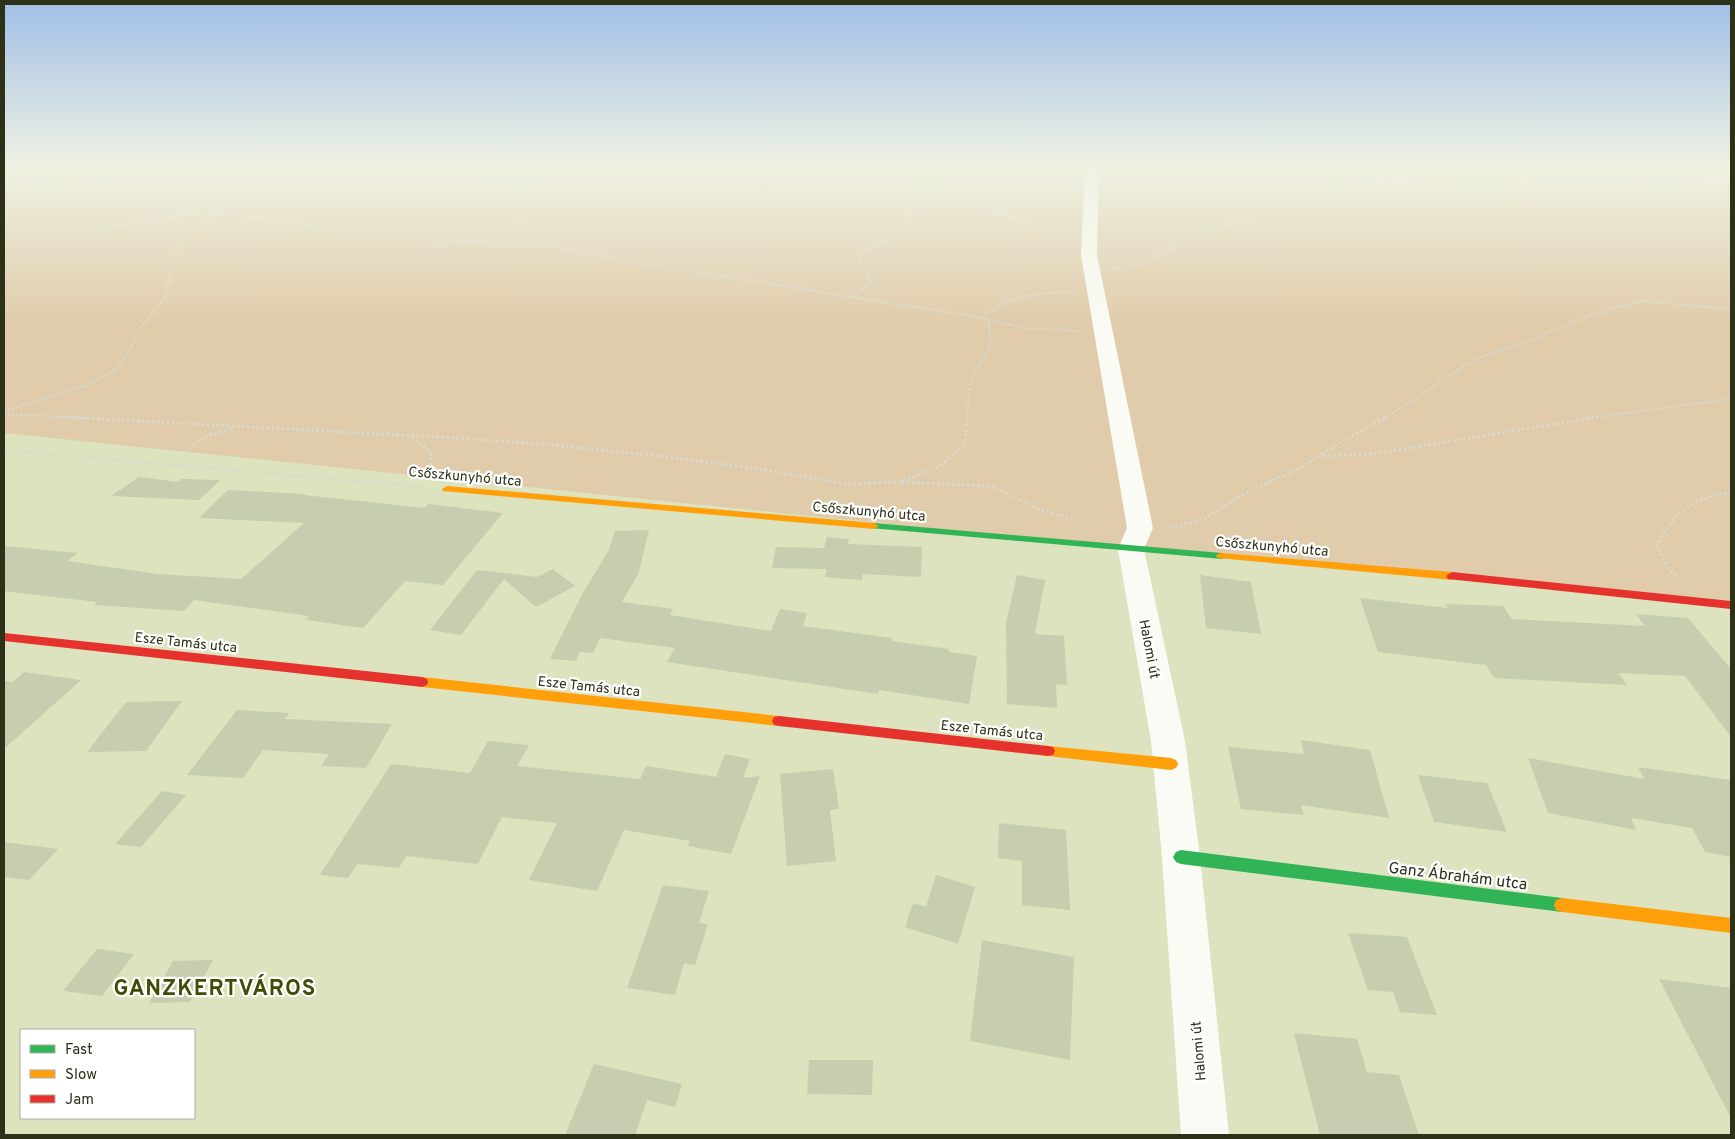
<svg xmlns="http://www.w3.org/2000/svg" width="1735" height="1139" font-family="Overpass,sans-serif">
  <style>
    .green { fill: #e0cbaa }
    .building { fill: #c7cdaf }
    .lines { fill: none; stroke-linecap: round; stroke-linejoin: round }
    .path-far2 { stroke: #d8dace; stroke-width: 2; stroke-dasharray: 1 1; stroke-linecap: butt }
    .path-far1 { stroke: #d8dace; stroke-width: 2.5; stroke-dasharray: 2 2; stroke-linecap: butt }
    .path { stroke: #d8dace; stroke-width: 3; stroke-dasharray: 2.5 2.5; stroke-linecap: butt }
    .street { fill: #fafbf5; fill-rule: evenodd }
    .fast { fill: #30b455; fill-rule: evenodd }
    .slow { fill: #ff9f0a; fill-rule: evenodd }
    .jam { fill: #e5322d; fill-rule: evenodd }
    .labels { text-anchor: middle; stroke-width: 4.5; stroke-linejoin: round; paint-order: stroke }
    .street-label { font-size: 14px; fill: #2d3117; stroke: #fff }
    .near-street-label { font-size: 16px; fill: #2d3117; stroke: #fff }
    .near-district-label { font-size: 22px; font-weight: bold; letter-spacing: 1px; fill: #444b05; stroke: #fff }
  </style>
  <rect width="100%" height="100%" fill="#dce3be"/>
  <path class="green" d="M4 167H1731V605L1131 549 4 433Z"/>
  <g class="building">
    <path d="M139 477 178 482 181 479 220 480 199 500 111 496Z"/>
    <path d="M228 490 305 494 304 495 424 508 429 504 503 513 443 585 405 581 363 628 306 620 309 616 194 600 184 611 94 605 97 602 4 591V546L78 553 67 561 158 574 241 579 304 523 199 518Z"/>
    <path d="M649 530 639 572 622 602 673 609 670 615 771 631 780 609 807 613 803 626 892 638 891 641 949 649V652L977 656 969 704 879 690 878 694 667 662 675 648 600 638 593 653 580 652 576 661 550 659 584 591 609 550 615 531Z"/>
    <path d="M827 537 849 539 848 544 922 547 921 577 863 574 862 580 825 577 827 569 772 568 776 547 824 548Z"/>
    <path d="M553 569 575 586 536 607 504 579 461 635 430 630 477 570 537 577Z"/>
    <path d="M1017 575 1045 580 1035 634 1064 636 1067 685 1056 684 1057 708 1007 704 1006 623Z"/>
    <path d="M1200 575 1251 582 1261 634 1206 628Z"/>
    <path d="M1360 598 1448 608 1445 604 1503 606 1512 619 1645 626 1636 614 1688 618 1731 669V737L1685 676 1618 673 1627 685 1494 678 1486 665 1378 652Z"/>
    <path d="M24 672 81 680 4 749V681L13 682Z"/>
    <path d="M182 701 146 751 87 752 126 702Z"/>
    <path d="M237 710 289 713 285 719 392 724 366 768 321 766 329 754 263 750 243 778 187 775Z"/>
    <path d="M1301 740 1370 750 1389 818 1301 805 1304 815 1241 809 1228 747 1304 754Z"/>
    <path d="M488 741 529 745 517 766 640 779 646 766 716 777 725 754 750 759 743 778 760 776 731 854 688 846 690 841 624 830 597 891 529 880 557 823 502 817 478 864 406 856 399 868 357 864 348 878 320 875 391 764 470 773Z"/>
    <path d="M1528 758 1644 779 1638 767 1731 780V857L1705 852 1692 828 1631 818 1636 830 1548 813Z"/>
    <path d="M833 769 839 809 830 810 836 861 787 866 780 774Z"/>
    <path d="M1418 775 1487 783 1507 832 1434 822Z"/>
    <path d="M162 791 186 795 141 847 115 844Z"/>
    <path d="M999 823 1066 830 1070 910 1022 905V861L998 858Z"/>
    <path d="M4 842 58 849 29 880 4 877Z"/>
    <path d="M936 875 975 887 958 944 905 927 913 903 926 907Z"/>
    <path d="M663 885 709 891 699 923 708 924 695 965 684 963 675 995 627 988Z"/>
    <path d="M1348 933 1407 937 1437 1015 1400 1012 1393 992 1368 990Z"/>
    <path d="M982 940 1074 957 1070 1060 970 1041Z"/>
    <path d="M97 949 134 954 102 996 63 991Z"/>
    <path d="M213 960 190 1002 149 1003 173 961Z"/>
    <path d="M1659 979 1731 988V1118Z"/>
    <path d="M1294 1033 1357 1039 1367 1072 1399 1075 1419 1135H1320Z"/>
    <path d="M809 1060H873L872 1095 807 1094Z"/>
    <path d="M594 1064 682 1084 675 1107 647 1100 635 1135H565Z"/>
  </g>
  <g class="lines">
    <g class="path-far2">
      <path d="M464 167 460 174C512 180 562 177 614 167"/>
      <path d="M526 167 520 185 511 196 520 204 523 210 519 220 521 235 534 244"/>
      <path d="M809 167H828"/>
      <path d="M884 167 912 169"/>
      <path d="M912 167 916 175 929 188 1009 216 1069 240"/>
      <path d="M1318 167 1731 184"/>
      <path d="M916 175 930 167"/>
      <path d="M1365 180 1434 187 1530 193"/>
      <path d="M4 190 62 167"/>
      <path d="M21 198 61 190"/>
      <path d="M4 199 239 215 386 237 555 246 619 260 728 277"/>
      <path d="M55 202V195L69 188 154 167"/>
      <path d="M1327 205 1326 196 1328 191 1365 180 1345 169"/>
      <path d="M4 230 84 232 196 213"/>
      <path d="M1112 269 1139 265 1168 251 1178 239 1193 232 1251 220"/>
      <path d="M169 277C180 235 180 233 220 214"/>
      <path d="M868 277 859 263 863 251 906 231 908 224 905 213 914 208 918 203 916 196 929 188"/>
    </g>
    <g class="path-far1">
      <path d="M720 276 972 316 1023 328 1080 331"/>
      <path d="M852 297 871 282 867 276"/>
      <path d="M983 318C1007 293 1043 293 1075 292"/>
      <path d="M4 411 88 385 115 370 130 351 135 335 164 299 170 276"/>
      <path d="M4 414 86 418"/>
      <path d="M967 418 970 382 991 345 988 320"/>
      <path d="M1385 418 1475 359 1526 342 1593 314 1642 301 1731 309"/>
      <path d="M1588 418 1731 399"/>
    </g>
    <g class="path">
      <path d="M62 417 458 438 554 445 659 456 772 471 845 484 899 482 940 466 965 443 967 417"/>
      <path d="M411 437 424 446 431 454 430 475"/>
      <path d="M4 450 424 487"/>
      <path d="M1319 456 1373 454 1597 417"/>
      <path d="M177 465 195 443 205 437 234 428"/>
      <path d="M902 482 990 486 1039 509 1076 520"/>
      <path d="M1170 528 1204 519 1240 496 1302 467 1344 440 1387 417"/>
      <path d="M1676 576 1668 568 1657 547C1672 512 1694 498 1731 492"/>
    </g>
    <path class="street" d="M1085 167H1099L1097 255 1153 528 1144 549 1185 741 1200 857 1229 1135H1181L1162 857 1151 741 1118 549 1127 528 1081 255Z"/>
    <g class="fast">
      <path d="M874 523 1222 553 1228 556 1222 559 870 528 869 526Z"/>
      <path d="M1181 850 1562 898 1568 900 1570 905 1568 910 1562 912 1181 864 1176 862 1173 857 1176 852Z"/>
    </g>
    <g class="slow">
      <path d="M447 486 874 523 879 526 874 529 443 491 442 489Z"/>
      <path d="M1222 553 1452 572 1458 576 1452 580 1218 558 1216 556 1218 554Z"/>
      <path d="M422 677 779 716 784 717 786 721 784 725 779 726 422 687 417 685 416 682 417 679Z"/>
      <path d="M1048 746 1171 758 1176 760 1178 764 1176 768 1171 770 1048 756 1043 755 1041 751 1043 747Z"/>
      <path d="M1562 898 1731 918V933L1562 912 1556 910 1554 905 1556 900Z"/>
    </g>
    <g class="jam">
      <path d="M1452 572 1731 601V609L1448 579 1446 576Z"/>
      <path d="M4 633 422 677 427 679 428 682 427 685 422 687 4 641Z"/>
      <path d="M779 716 1048 746 1053 747 1055 751 1053 755 1048 756 779 726 774 725 772 721 774 717Z"/>
    </g>
  </g>
  <linearGradient id="sky" x2="0" y2="1"><stop stop-color="#a1bfe8"/><stop offset="0.51" stop-color="#eff2e2"/><stop offset="1" stop-color="#eff2e2" stop-opacity="0"/></linearGradient>
  <rect width="1735" height="327" fill="url(#sky)"/>
  <g class="labels">
    <g class="street-label">
      <text transform="translate(465 476) rotate(5)" y="5">Csőszkunyhó utca</text>
      <text transform="translate(869 511) rotate(5)" y="5">Csőszkunyhó utca</text>
      <text transform="translate(1272 546) rotate(5)" y="5">Csőszkunyhó utca</text>
      <text transform="translate(186 642) rotate(6)" y="5">Esze Tamás utca</text>
      <text transform="translate(1150 649) rotate(79)" y="5">Halomi út</text>
      <text transform="translate(589 686) rotate(6)" y="5">Esze Tamás utca</text>
      <text transform="translate(992 730) rotate(6)" y="5">Esze Tamás utca</text>
      <text transform="translate(1198 1051) rotate(-95)" y="5">Halomi út</text>
    </g>
    <g class="near-street-label">
      <text transform="translate(1458 875) rotate(7)" y="6">Ganz Ábrahám utca</text>
    </g>
    <g class="near-district-label">
      <text x="215" y="995">GANZKERTVÁROS</text>
    </g>
  </g>
  <rect width="1735" height="1139" fill="none" stroke="#2d3117" stroke-width="10"/>
  <rect x="20" y="1029" width="175" height="90" fill="#ffffff" stroke="#abada2"/>
  <rect x="30" y="1045" width="25" height="8" fill="#30b455" stroke="#abada2"/>
  <text x="65" y="1054" font-size="15" fill="#2d3117">Fast</text>
  <rect x="30" y="1070" width="25" height="8" fill="#ff9f0a" stroke="#abada2"/>
  <text x="65" y="1079" font-size="15" fill="#2d3117">Slow</text>
  <rect x="30" y="1095" width="25" height="8" fill="#e5322d" stroke="#abada2"/>
  <text x="65" y="1104" font-size="15" fill="#2d3117">Jam</text>
</svg>
